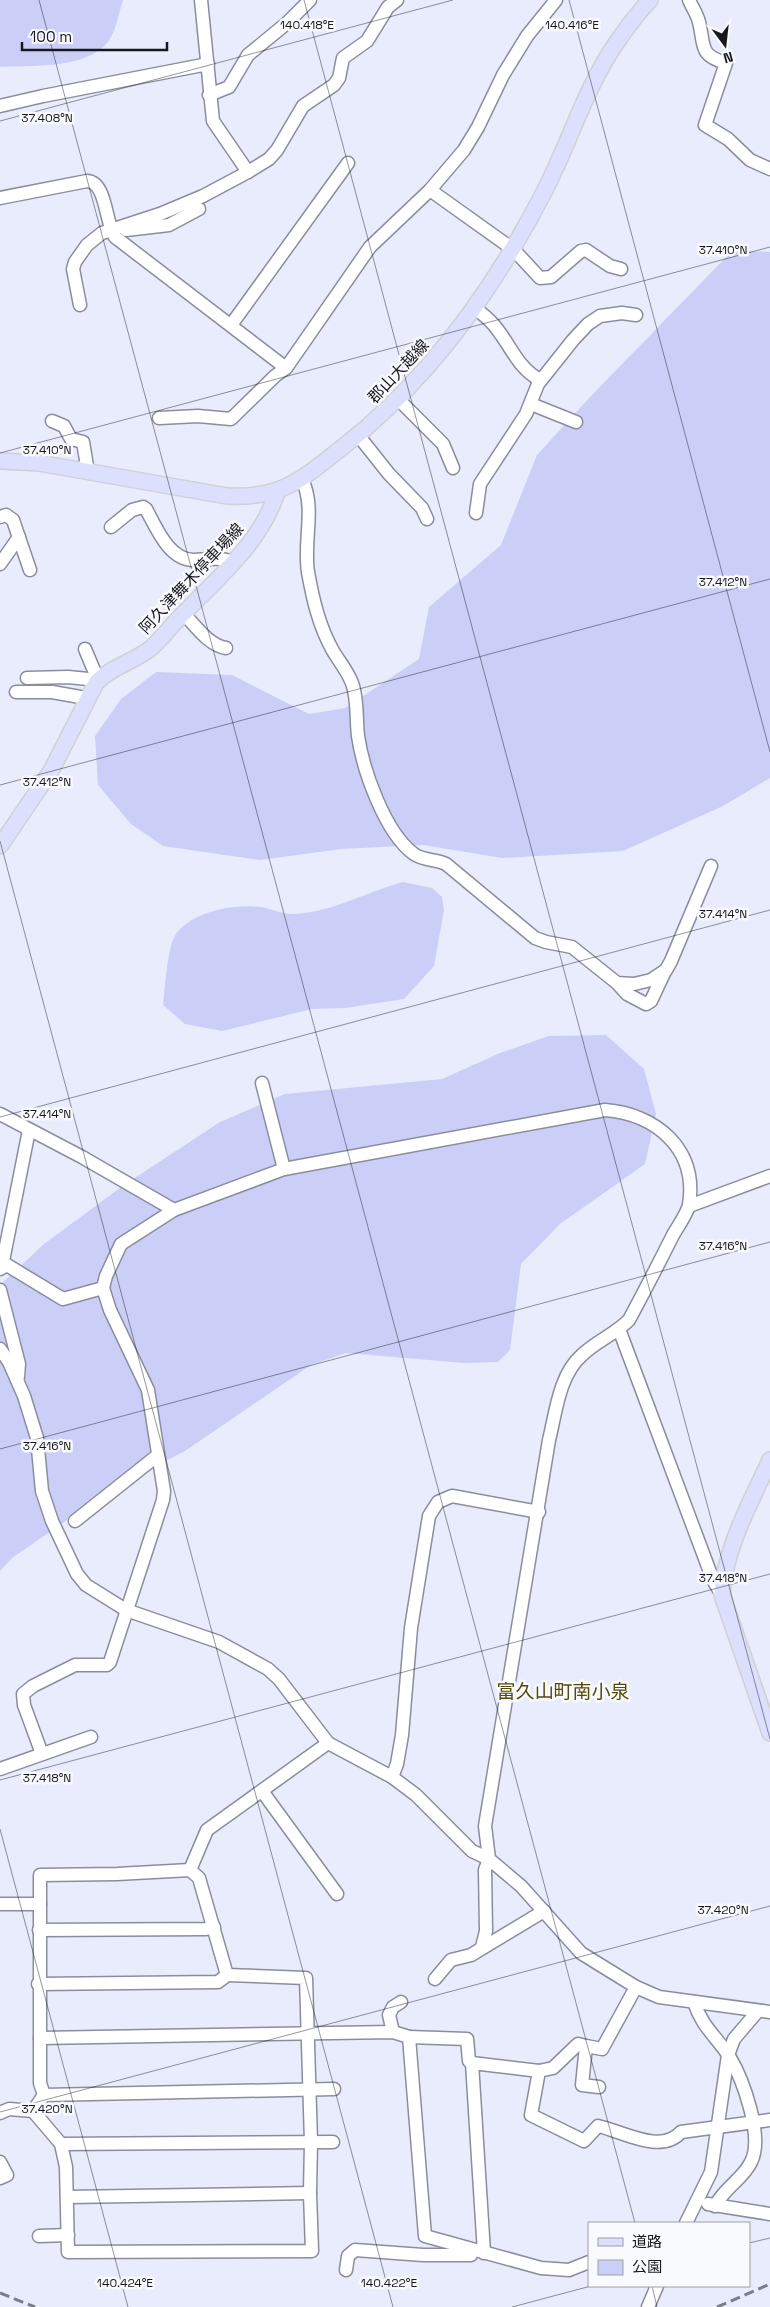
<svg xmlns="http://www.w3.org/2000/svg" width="770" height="2307" font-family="'Space Grotesk','Noto Sans JP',sans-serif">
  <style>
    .green { fill: #cbcff8 }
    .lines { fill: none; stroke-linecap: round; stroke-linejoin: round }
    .minor-casing { stroke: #8b8d9d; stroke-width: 15 }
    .major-casing { stroke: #d1d1d2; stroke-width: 18 }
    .minor { stroke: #fff; stroke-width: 12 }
    .major { stroke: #dcdffd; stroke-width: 15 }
    .rail { stroke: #7a7c87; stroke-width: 3; stroke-dasharray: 10 5; stroke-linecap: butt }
    .ticks { fill: none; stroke: #17181e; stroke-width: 1; stroke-opacity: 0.45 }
    .labels { text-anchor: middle; stroke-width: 5; stroke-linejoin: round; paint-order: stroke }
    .street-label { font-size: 16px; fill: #17181e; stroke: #f9fafd }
    .quarter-label { font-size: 19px; fill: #544b0a; stroke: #f9fafd }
    .ticks-label { font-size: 12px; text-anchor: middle; fill: #17181e; stroke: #f9fafd; stroke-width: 5; stroke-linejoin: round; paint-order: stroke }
  </style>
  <rect width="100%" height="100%" fill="#e9ecfd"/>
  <g class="green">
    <path d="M0 0H123C119 12 117 26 111 37 93 70 32 65 0 67Z"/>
    <path d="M733 250 770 252V778L723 806 623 851 502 858 423 845 341 849 260 860 163 846 131 824 98 785 95 736 121 699 156 672 232 675 309 714 345 708 419 659 429 607 501 545 537 455 591 396Z"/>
    <path d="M403 882 432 888 442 897 444 910 434 966 404 999 345 1008 312 1009 222 1031 185 1024 163 1005C165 989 167 947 176 934 193 911 234 904 260 907 271 908 283 915 294 914 333 912 366 892 403 882Z"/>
    <path d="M606 1035 644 1069 656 1114 645 1164 560 1224 521 1264 510 1350 498 1362 464 1363 346 1353 311 1365 185 1451 115 1487 12 1558 0 1571V1285L44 1244 124 1185 220 1122 285 1094 442 1079 500 1053 549 1036Z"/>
  </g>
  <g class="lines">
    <g class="minor-casing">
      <g id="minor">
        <path d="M689 0C692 7 697 14 699 22 705 45 698 55 726 63L705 125 728 139 750 160 770 169"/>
        <path d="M209 95 229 87 248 55 287 23 310 0"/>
        <path d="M0 106 43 96 208 64"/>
        <path d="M248 172 269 159 277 150 303 106 334 85 339 78 343 58 367 41 388 7 397 0"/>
        <path d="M430 190 514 250 540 278 551 277 581 251 586 250 610 266 621 269"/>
        <path d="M0 198 87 181C107 182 105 223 115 237L286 368 370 247 430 190 464 150 478 127 503 75 527 36 556 0"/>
        <path d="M126 230 169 225 199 209"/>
        <path d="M80 305 73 269 75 262 87 245 102 233 160 214 203 196 248 172 213 121 201 0"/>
        <path d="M474 307C482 314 491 320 497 329 512 348 518 368 540 380"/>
        <path d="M231 325 348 163"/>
        <path d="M399 400 443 444 453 468"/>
        <path d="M531 404 576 422"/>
        <path d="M159 418 198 416 231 419 275 376 286 368"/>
        <path d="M52 421 64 426 71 439 83 442 88 472"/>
        <path d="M358 435 389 474 422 508 427 519"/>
        <path d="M302 479C316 509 303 540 308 572 313 600 319 626 333 651 339 661 348 672 352 683 358 699 356 720 358 736 363 770 385 833 414 854 424 861 436 859 446 864L535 938 546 942 572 947 617 983 634 984 651 980 666 970 671 961 711 866"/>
        <path d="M476 513 480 484 526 414 538 384 573 340 588 324 600 316 622 313 636 315"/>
        <path d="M0 517 6 515 13 520 30 570"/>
        <path d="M111 527 132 510 143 507 146 509C156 527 169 561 195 560 209 559 219 557 233 562"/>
        <path d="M0 564 19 537"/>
        <path d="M183 613C196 626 208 645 226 648"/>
        <path d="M85 649 98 680"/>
        <path d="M27 678 68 677 98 680"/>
        <path d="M16 692H52L86 698"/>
        <path d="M617 983 627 994 646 1004 651 1001 665 971"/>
        <path d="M262 1083 284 1169"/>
        <path d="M0 1114 82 1157 174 1210"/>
        <path d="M689 1206 770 1176"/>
        <path d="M2 1266 29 1130"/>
        <path d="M0 1269 7 1265 63 1299 103 1288"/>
        <path d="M0 1290 19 1364 18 1377"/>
        <path d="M619 1329 713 1580 722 1595"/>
        <path d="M0 1349 9 1362 24 1396 37 1438 42 1491 52 1521 77 1574 86 1585 126 1610 219 1642 268 1669 279 1679 328 1743 392 1777 416 1795 472 1851 489 1859 521 1886 581 1953 602 1966 636 1987 659 1997 770 2012"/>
        <path d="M75 1521 158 1455"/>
        <path d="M42 1754 24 1705 23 1694 33 1686 75 1665H107L110 1662 163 1500 164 1491 148 1390 110 1310 103 1288 106 1276 121 1244 174 1210 284 1169 605 1110C656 1114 698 1149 689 1205 687 1214 678 1226 673 1235 659 1263 644 1292 629 1320 615 1334 597 1341 582 1355 559 1375 556 1412 549 1440L485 1826 489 1859 485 1870 486 1931 482 1947"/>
        <path d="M0 1769 91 1737"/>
        <path d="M392 1777 397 1764 402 1735 411 1628 429 1516 438 1502 452 1496 539 1512"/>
        <path d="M262 1791 337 1894"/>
        <path d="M190 1870 199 1878 227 1975 306 1978 311 2142 310 2193 312 2251 68 2252 66 2167 61 2144 33 2111 44 2095 40 2083V1875L117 1874Z"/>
        <path d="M190 1870 207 1830 328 1743"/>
        <path d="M0 1904H40"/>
        <path d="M39 1930 206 1929 214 1927"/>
        <path d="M435 1979 451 1960 471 1955 544 1911"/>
        <path d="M38 1984 218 1982 227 1975"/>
        <path d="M694 2002C702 2027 716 2036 729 2056 743 2079 764 2137 751 2162 743 2179 725 2187 715 2206"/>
        <path d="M393 2032 389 2015 393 2007 401 2002"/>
        <path d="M409 2037 467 2039 469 2061 472 2063"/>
        <path d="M40 2038 393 2032 409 2037 425 2236 541 2268 569 2270 589 2262"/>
        <path d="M539 2071 531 2115 584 2141 598 2126C622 2131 661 2155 681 2132L770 2120"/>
        <path d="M599 2087 582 2085 586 2046 602 2049 636 1987"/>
        <path d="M44 2095 334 2089"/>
        <path d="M0 2113 9 2109 33 2111"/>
        <path d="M61 2144 333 2142"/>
        <path d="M0 2162 7 2175 0 2178"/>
        <path d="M68 2197 310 2193"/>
        <path d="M708 2204 770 2214"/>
        <path d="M686 2223 711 2172 728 2055 734 2039 757 2012"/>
        <path d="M39 2236 68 2235"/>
        <path d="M484 2253 472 2063 539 2071 553 2068 578 2044 586 2046"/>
        <path d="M346 2270 348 2256 355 2250 423 2255H471"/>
        <path d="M648 2307 657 2286"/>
      </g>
    </g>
    <g class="major-casing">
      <g id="major">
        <path d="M0 461 39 463 227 496C283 499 303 478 344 446 431 378 494 289 544 192 569 144 586 86 617 42 627 27 638 13 650 0"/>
        <path d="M0 846 51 771 96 683C110 667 134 662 151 648 163 638 173 623 185 612 220 576 262 541 277 492"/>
        <path d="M770 1460C751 1502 725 1547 722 1595L770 1733"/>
      </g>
    </g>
    <use href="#minor" class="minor"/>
    <use href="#major" class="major"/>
    <g class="rail">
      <path d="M0 2293 35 2307"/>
      <path d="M717 2307 770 2284"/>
    </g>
  </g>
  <path class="ticks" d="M39 0 635 2223M304 0 770 1739M569 0 770 752M0 121 453 0M0 453 770 247M0 785 770 579M0 841 393 2307M0 1117 770 910M0 1449 770 1242M0 1780 770 1574M0 1829 128 2307M0 2112 770 1906M749 2243 770 2238M652 2286 657 2307M512 2307 591 2286"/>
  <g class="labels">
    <g class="street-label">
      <text transform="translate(398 371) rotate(-47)" y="6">郡山大越線</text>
      <text transform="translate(191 578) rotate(-47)" y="6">阿久津舞木停車場線</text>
    </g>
    <g class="quarter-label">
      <text x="563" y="1698">富久山町南小泉</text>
    </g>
  </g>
  <g class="ticks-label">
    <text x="307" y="29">140.418°E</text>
    <text x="572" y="29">140.416°E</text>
    <text x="47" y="122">37.408°N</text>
    <text x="723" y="254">37.410°N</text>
    <text x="47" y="454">37.410°N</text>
    <text x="723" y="586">37.412°N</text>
    <text x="47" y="786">37.412°N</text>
    <text x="723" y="918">37.414°N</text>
    <text x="47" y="1118">37.414°N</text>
    <text x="723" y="1250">37.416°N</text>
    <text x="47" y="1450">37.416°N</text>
    <text x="723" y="1582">37.418°N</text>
    <text x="47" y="1782">37.418°N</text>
    <text x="723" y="1914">37.420°N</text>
    <text x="47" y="2113">37.420°N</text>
    <text x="125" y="2287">140.424°E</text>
    <text x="389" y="2287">140.422°E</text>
  </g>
  <rect x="588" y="2222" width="162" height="65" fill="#f9fafd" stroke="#9fa0a4"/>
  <rect x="598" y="2238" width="25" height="8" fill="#dcdffd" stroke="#9fa0a4"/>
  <text x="632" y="2247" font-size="15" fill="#17181e">道路</text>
  <rect x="598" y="2260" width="25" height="15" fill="#cbcff8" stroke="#9fa0a4"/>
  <text x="632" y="2272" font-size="15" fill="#17181e">公園</text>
  <g transform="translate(725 45) rotate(165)" stroke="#f9fafd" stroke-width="4" paint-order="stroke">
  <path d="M0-4L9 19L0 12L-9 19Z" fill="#17181e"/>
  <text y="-8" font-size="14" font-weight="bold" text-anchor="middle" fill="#17181e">N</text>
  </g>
  <path d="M22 42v8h145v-8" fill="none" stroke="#17181e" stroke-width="2.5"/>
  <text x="30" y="42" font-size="15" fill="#17181e" stroke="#f9fafd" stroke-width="4" paint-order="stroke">100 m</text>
</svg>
